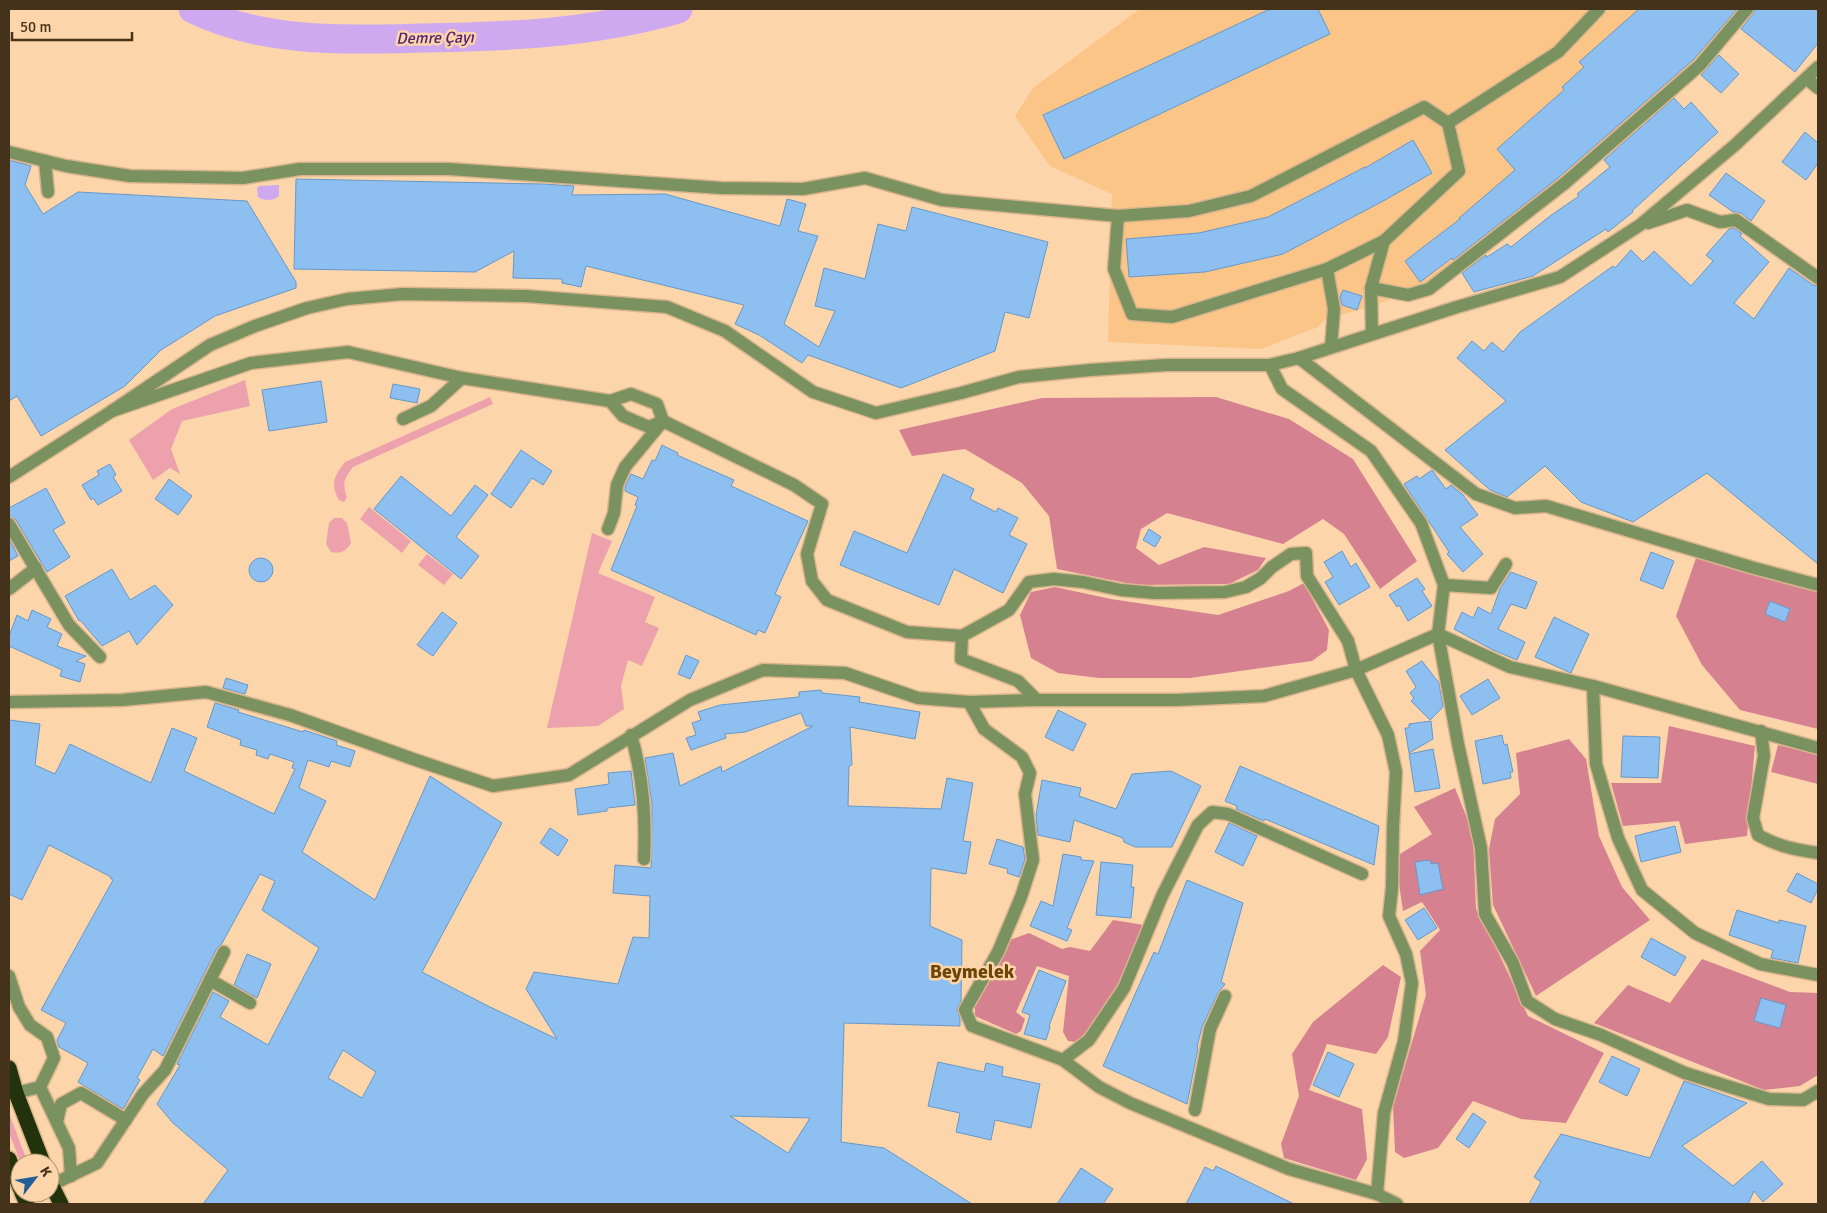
<svg xmlns="http://www.w3.org/2000/svg" width="1827" height="1213" font-family="Signika,sans-serif">
  <style>
    .built { fill: #fbc588 }
    .green { fill: #eda1ad }
    .forest { fill: #d68190 }
    .water { fill: #cfa9ef }
    .lines { fill: none; stroke-linecap: round; stroke-linejoin: round }
    .river { stroke: #cfa9ef; stroke-width: 29 }
    .building { fill: #8dbff1; stroke: #6798c8; fill-rule: evenodd }
    .minor-casing { stroke: #d8b48d; stroke-width: 15 }
    .highway-casing { stroke: #d8b48d; stroke-width: 18 }
    .minor { stroke: #7a9160; stroke-width: 12 }
    .highway { stroke: #22320a; stroke-width: 15 }
    .labels { text-anchor: middle; stroke-width: 5; stroke-linejoin: round; paint-order: stroke }
    .water-label { font-size: 16px; font-style: italic; fill: #532273; stroke: #fdd5aa }
    .district-label { font-size: 20px; font-weight: bold; fill: #6e4507; stroke: #fdd5aa }
  </style>
  <rect width="100%" height="100%" fill="#fdd5aa"/>
  <path class="built" d="M1140 9H1744L1696 64 1479 245 1422 288 1375 305 1324 320 1318 327 1261 349 1108 342 1112 194 1050 166 1015 116 1033 88Z"/>
  <g class="green">
    <path d="M245 380 250 406 182 421 171 449 180 474 170 468 153 480 129 440 172 409Z"/>
    <path d="M490 397 493 404 353 467C344 479 342 482 347 497L344 502 339 500C330 484 334 476 345 462Z"/>
    <path d="M369 507 411 541 402 553 360 519Z"/>
    <path d="M334 518H342L347 523 351 543C345 552 341 554 331 552L326 544 329 523Z"/>
    <path d="M592 533 612 541 598 573 655 597 645 622 659 628 642 666 628 660 621 686 624 709 598 726 547 728Z"/>
    <path d="M427 554 453 574 444 585 418 565Z"/>
    <path d="M9 1113 28 1163H21L9 1133Z"/>
  </g>
  <g class="forest">
    <path d="M1216 397 1289 419 1353 459 1417 561 1380 589 1344 534 1323 519 1283 544 1167 513 1141 529 1136 548 1159 565 1204 547 1266 558 1258 570 1229 584 1136 585 1057 569 1049 516 1022 483 965 449 912 456 899 430 1042 398Z"/>
    <path d="M1696 558 1818 591V729L1740 710 1702 665 1676 616Z"/>
    <path d="M1304 583 1329 630 1327 650 1312 661 1190 678H1099L1058 673 1031 658 1020 615 1031 592 1055 587 1111 599 1218 615 1289 591Z"/>
    <path d="M1669 726 1755 746 1747 836 1685 844 1679 821 1623 826 1611 783H1661Z"/>
    <path d="M1569 739 1586 759 1599 836 1622 887 1650 920 1536 996 1493 905 1489 849 1495 819 1520 794 1516 753Z"/>
    <path d="M1778 745 1818 754V784L1771 772Z"/>
    <path d="M1455 788 1473 833 1476 909 1499 954 1528 1016 1604 1053 1566 1123 1521 1119 1473 1101 1438 1148 1404 1158 1395 1152 1393 1106 1426 995 1420 951 1440 930 1422 902 1403 911 1398 877 1400 854 1432 834 1414 807Z"/>
    <path d="M1113 920 1144 925 1125 976 1086 1035 1076 1042 1068 1041 1063 1032 1069 976 1037 966 1016 1012 1025 1019 1021 1031 1016 1034 975 1016V1003L1010 940 1029 933 1062 949 1070 947 1090 951Z"/>
    <path d="M1702 959 1790 992 1818 993V1075L1800 1086 1764 1090 1594 1023 1628 985 1670 1003Z"/>
    <path d="M1383 965 1401 977 1388 1037 1376 1054 1327 1044 1309 1090 1362 1109 1367 1159 1356 1180 1284 1158 1281 1144 1299 1096 1292 1054 1313 1022Z"/>
  </g>
  <path class="water" d="M279 185V196C274 201 263 201 258 197L257 188 260 186Z"/>
  <g class="lines">
    <path class="river" d="M193 9C263 43 343 40 420 38 507 37 594 33 678 9"/>
  </g>
  <g class="building">
    <path d="M1270 9H1318L1330 34 1064 159 1043 115Z"/>
    <path d="M1639 9H1737L1694 59 1558 178 1453 260 1452 258 1420 282 1405 261 1460 219 1459 218 1515 170 1497 149 1564 90 1562 87 1584 67 1579 62Z"/>
    <path d="M1755 9H1818V43L1795 72 1741 29 1753 14Z"/>
    <path d="M1719 55 1739 74 1721 93 1701 75Z"/>
    <path d="M1674 98 1684 109 1691 102 1718 132 1632 211 1633 212 1608 232 1606 229 1533 276 1474 292 1462 273 1486 255 1487 257 1507 244 1511 247 1550 216 1579 196 1577 194 1610 167 1604 160Z"/>
    <path d="M1805 132 1818 143V163L1806 180 1782 162Z"/>
    <path d="M1413 140 1432 173 1385 200 1283 254 1205 272 1129 277 1126 239 1199 233 1268 217 1365 167V168Z"/>
    <path d="M9 160 31 166 25 185 43 214 78 192 247 201 296 282V288L215 316 161 350 125 386 41 436 17 396 9 401Z"/>
    <path d="M1726 173 1765 201 1751 221 1741 213 1733 212 1709 195Z"/>
    <path d="M296 179 543 184 574 186 572 195 665 194 780 226 787 199 806 204 798 231 818 236 784 324 819 347 835 311 815 306 824 268 865 279 878 224 906 231 912 207 1048 242 1029 318 1005 312 995 351 901 388 808 355 802 363 759 335 735 324 744 305 586 266 581 287 562 283V279L513 278 514 251 475 272 294 269Z"/>
    <path d="M1734 228 1742 234 1740 236 1769 262 1734 303 1754 319 1789 268 1813 285 1818 286V564L1707 473 1633 522 1581 502 1545 466 1507 497 1490 490 1445 450 1506 401 1457 358 1472 341 1484 351 1492 342 1503 352 1520 332 1613 266 1615 268 1631 250 1643 262 1654 251 1691 286 1713 261 1706 255 1729 229Z"/>
    <path d="M1343 290 1362 296 1357 310 1342 305 1340 297Z"/>
    <path d="M321 381 327 422 269 431 262 390Z"/>
    <path d="M393 384 420 389 417 403 390 398Z"/>
    <path d="M662 445 678 453 677 455 734 480 731 486 808 521 775 594 781 597 765 633 758 630 756 635 611 570 637 506 635 505 638 497 625 491V487L631 474 643 479 652 460 655 461Z"/>
    <path d="M521 450 552 471 543 485 532 478 511 508 491 494Z"/>
    <path d="M110 464 116 475 113 477 122 491 98 505 93 498 91 500 82 485 99 475 97 471Z"/>
    <path d="M1432 470 1446 489 1451 485 1463 495 1478 515 1460 527 1483 554 1463 572 1447 554 1449 552 1404 484 1417 476 1419 479Z"/>
    <path d="M943 474 974 489 970 499 996 512 998 508 1018 518 1009 535 1027 544 1003 593 954 569 939 605 840 565 854 531 907 553Z"/>
    <path d="M401 476 451 516 475 485 488 495 456 537 479 556 461 579 374 509Z"/>
    <path d="M169 479 192 496 178 515 155 499Z"/>
    <path d="M46 488 65 523 53 530 70 557 47 572 16 520 9 516V508Z"/>
    <path d="M1149 529 1161 537 1155 547 1143 540Z"/>
    <path d="M9 539 18 556 9 561Z"/>
    <path d="M1342 551 1351 567 1356 563 1370 587 1339 605 1325 582 1333 577 1324 562Z"/>
    <path d="M1651 552 1674 561 1663 589 1640 580Z"/>
    <circle cx="261" cy="570" r="12"/>
    <path d="M112 569 130 600 155 585 173 605 137 645 129 631 102 646 80 620 79 621 65 596Z"/>
    <path d="M1511 572 1537 582 1526 609 1511 604 1498 629 1525 642 1517 660 1493 650 1454 629 1462 612 1473 618 1478 607 1491 614 1500 589Z"/>
    <path d="M1417 578 1425 589 1422 591 1432 606 1408 621 1399 605 1397 607 1389 595Z"/>
    <path d="M1770 601 1790 609 1785 622 1765 614Z"/>
    <path d="M32 610 51 619 47 627 62 634 57 646 86 656 76 661 85 664 80 682 60 676 62 670 9 646V636L17 615 28 621Z"/>
    <path d="M442 612 457 623 433 656 417 645Z"/>
    <path d="M1554 617 1589 634 1571 673 1535 657Z"/>
    <path d="M686 655 699 661 690 679 678 674Z"/>
    <path d="M1422 661 1439 683 1443 707 1430 720 1411 701 1414 698 1410 693 1416 687 1406 671Z"/>
    <path d="M226 678 248 685 245 694 223 688Z"/>
    <path d="M1488 679 1500 698 1472 715 1460 696Z"/>
    <path d="M821 690 822 693 860 697 859 702 920 712 915 739 850 727 852 765 849 766 848 806 941 809 947 778 973 783 963 841 971 842 966 874 931 868 930 926 962 940 961 1001 957 1010 960 1019V1026L844 1023 841 1142 884 1148 972 1204H203L228 1170 173 1123 157 1104 180 1065 177 1064 213 992 229 1001 220 1017 268 1045 319 948 262 910 275 881 260 874 221 945 217 948 163 1056 153 1049 137 1078 140 1080 123 1109 78 1082 88 1063 59 1047 57 1040 66 1023 41 1010 113 880 110 878 111 877 49 845 22 900 9 894V720L40 724 35 765 55 774 70 744 151 783 172 728 197 738 184 771 274 814 295 769 292 768 294 762 270 754 268 759 256 755 257 750 240 745 241 740 207 727 215 703 239 710 238 712 303 732 304 730 337 741 336 745 355 751 350 767 331 761 329 767 308 760 299 788 326 801 302 852 375 900 430 776 502 823 422 972 488 1006 557 1039 526 989 534 972 618 984 633 937 649 938 650 896 613 893 615 865 651 868 652 804 645 758 673 753 680 786 721 766 722 772 813 726H806L801 713 745 732 725 734 726 738 691 750 686 738 696 735 692 723 701 720 698 712 720 705 799 697V692ZM343 1050 376 1072 362 1098 328 1078ZM730 1116 810 1118 788 1153Z"/>
    <path d="M1058 710 1086 724 1073 751 1045 737Z"/>
    <path d="M1431 721 1433 739 1409 753 1405 728H1409V724Z"/>
    <path d="M1502 735 1504 745 1507 744 1513 772H1510L1511 778 1483 784 1475 741Z"/>
    <path d="M1623 736 1660 737 1658 778 1621 777Z"/>
    <path d="M1433 749 1440 788 1415 792 1409 754Z"/>
    <path d="M1240 766 1379 826 1374 865 1265 819 1264 821 1236 809 1237 806 1225 801Z"/>
    <path d="M631 771 635 805 607 808V811L578 815 575 789 609 784 608 773Z"/>
    <path d="M1171 771 1201 786 1172 847H1135L1124 842 1123 838 1074 820 1070 842 1038 835 1036 815 1042 780 1081 788 1079 796 1116 809 1132 774Z"/>
    <path d="M1229 823 1257 836 1243 866 1215 852Z"/>
    <path d="M1675 826 1681 852 1641 862 1635 836Z"/>
    <path d="M550 828 568 840 558 856 540 843Z"/>
    <path d="M997 839 1023 847 1025 859 1019 877 1007 873 1008 869 989 864Z"/>
    <path d="M1063 854 1081 857V860L1094 861 1067 928 1072 930 1067 941 1030 926 1041 901 1053 906Z"/>
    <path d="M1430 860 1431 864 1438 863 1443 889 1420 895 1415 862Z"/>
    <path d="M1101 862 1133 865 1131 887H1134L1131 918 1096 915Z"/>
    <path d="M1797 873 1818 884V889L1811 903 1787 891Z"/>
    <path d="M1187 880 1243 903 1221 982 1225 984 1218 993 1202 1027 1197 1047 1198 1048 1187 1104 1103 1066 1154 952 1158 954Z"/>
    <path d="M1424 908 1437 928 1418 940 1405 920Z"/>
    <path d="M1737 910 1779 923V920L1806 926 1798 963 1771 958 1773 950 1729 935Z"/>
    <path d="M1651 938 1686 957 1675 976 1641 957Z"/>
    <path d="M247 954 271 964 257 998 234 985Z"/>
    <path d="M1039 970 1066 981 1049 1026 1050 1027 1046 1040 1024 1034 1030 1015 1022 1012Z"/>
    <path d="M1761 998 1786 1005 1780 1028 1754 1021Z"/>
    <path d="M1328 1052 1354 1064 1339 1097 1313 1085Z"/>
    <path d="M1612 1056 1640 1069 1627 1096 1599 1082Z"/>
    <path d="M938 1062 984 1072 986 1063 1003 1067 1002 1076 1040 1084 1031 1128 995 1120 991 1140 956 1132 960 1113 928 1106Z"/>
    <path d="M1684 1081 1747 1103 1682 1146 1733 1186 1762 1161 1783 1184 1763 1202 1754 1191 1748 1204H1529L1541 1182 1534 1177 1561 1134 1650 1158Z"/>
    <path d="M1473 1113 1486 1122 1469 1148 1456 1139Z"/>
    <path d="M1216 1166 1294 1204H1186L1205 1167 1213 1171Z"/>
    <path d="M1081 1168 1113 1189 1103 1204H1057Z"/>
  </g>
  <g class="lines">
    <g class="minor-casing">
      <g id="minor">
        <path d="M1807 79 1818 88"/>
        <path d="M9 152 66 166 130 176 243 178 300 169H449L721 188 803 189 865 178 942 200 1118 216 1189 211 1251 196 1424 107 1448 123"/>
        <path d="M45 161 48 192"/>
        <path d="M1118 216 1114 269 1132 314 1172 317 1327 269"/>
        <path d="M1648 223 1687 210 1720 222 1736 220 1818 278"/>
        <path d="M1371 288 1408 295 1429 289 1565 183 1700 65 1747 9"/>
        <path d="M1372 334 1371 288 1384 241 1459 171 1448 123 1558 52 1599 9"/>
        <path d="M1331 347 1334 309 1327 269 1384 241"/>
        <path d="M1299 358 1476 494 1515 508 1546 506 1754 568 1818 585"/>
        <path d="M1270 365 1282 389 1371 451 1421 523 1444 585 1438 634 1510 667 1593 686 1818 748"/>
        <path d="M112 411 210 345 255 326 307 308 347 299 403 294 526 296 667 307 725 331 813 392 876 413 961 393 1019 377 1090 370 1166 365H1270L1299 358 1457 307 1560 277 1640 225 1735 145 1818 67"/>
        <path d="M403 419 431 406 462 378"/>
        <path d="M9 477 112 411 251 363 348 352 462 378 610 401 631 394 657 404 663 421 649 427 623 416 610 401"/>
        <path d="M9 524 69 625 100 657"/>
        <path d="M608 529 614 513 617 485 625 467 663 421 794 485 822 504 807 554 812 581 827 600 907 632 962 636 1009 610 1029 582 1054 579 1083 582 1121 590 1155 593 1225 592 1246 587 1261 578 1272 567 1291 554 1306 553 1307 576 1348 641 1356 670 1388 735 1396 772 1393 828 1392 888 1389 916 1406 954 1412 983 1404 1041 1384 1113 1377 1194 1397 1204"/>
        <path d="M1444 585 1491 588 1506 564"/>
        <path d="M9 589 36 568"/>
        <path d="M962 636 961 659 1018 681 1037 700"/>
        <path d="M1593 686 1596 764 1618 838 1642 890 1695 933 1760 964 1818 975"/>
        <path d="M9 702 122 700 206 692 290 715 413 759 493 786 569 775 690 700 763 670 845 673 918 698 969 702 1037 700H1176L1264 696 1356 670 1438 634 1458 744 1481 848 1485 914 1513 963 1527 1001 1555 1019 1601 1035 1685 1073 1769 1099 1803 1100 1818 1091"/>
        <path d="M969 702 984 729 1022 757 1030 773 1025 794 1033 860 1021 897 998 952 965 1010 972 1026 1063 1060 1099 1087 1130 1103 1289 1169 1377 1194"/>
        <path d="M1761 731 1764 756 1753 818 1758 835C1777 846 1796 850 1818 853"/>
        <path d="M631 735C643 775 646 818 644 859"/>
        <path d="M9 976 19 1007 30 1025 47 1037 54 1058 40 1087 16 1093"/>
        <path d="M210 980 250 1003"/>
        <path d="M1063 1060 1089 1040 1124 988 1162 896 1198 825 1212 812 1228 814 1362 874"/>
        <path d="M40 1087 69 1148 71 1176"/>
        <path d="M1195 1110 1210 1029 1225 996"/>
        <path d="M57 1122 61 1104 81 1093 126 1120"/>
        <path d="M51 1185 97 1163 143 1094 165 1070 224 952"/>
      </g>
    </g>
    <g class="highway-casing">
      <g id="highway">
        <path d="M9 1068 16 1093 43 1163"/>
        <path d="M9 1159 20 1188"/>
        <path d="M50 1182 61 1204"/>
        <path d="M22 1193 27 1204"/>
      </g>
    </g>
    <use href="#minor" class="minor"/>
    <use href="#highway" class="highway"/>
  </g>
  <g class="labels">
    <g class="water-label">
      <text transform="translate(435 37) rotate(-1)" y="6">Demre Çayı</text>
    </g>
    <g class="district-label">
      <text x="972" y="978">Beymelek</text>
    </g>
  </g>
  <rect width="1827" height="1213" fill="none" stroke="#45321b" stroke-width="20"/>
  <g transform="translate(35 1178) rotate(59)"><circle r="24" fill="#fdd5aa" stroke="#b39471"/>
  <path d="M0-4L9 19L0 12L-9 19Z" fill="#236097"/>
  <text y="-8" font-size="14" font-weight="bold" text-anchor="middle" fill="#45321b">K</text>
  </g>
  <path d="M12 32v8h120v-8" fill="none" stroke="#45321b" stroke-width="2.5"/>
  <text x="20" y="32" font-size="15" fill="#45321b" stroke="#fdd5aa" stroke-width="4" paint-order="stroke">50 m</text>
</svg>
